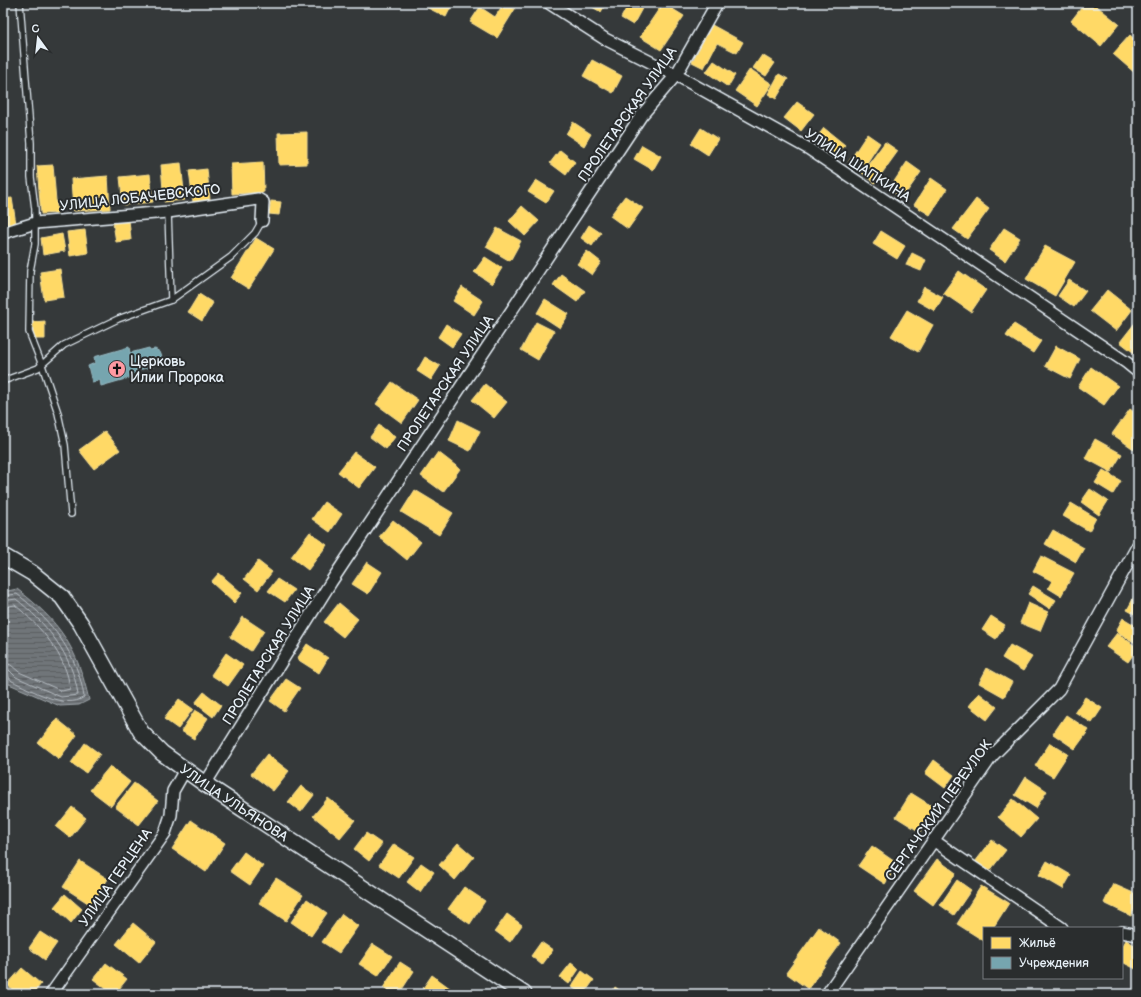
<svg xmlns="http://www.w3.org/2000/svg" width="1141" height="997" font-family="'Balsamiq Sans',sans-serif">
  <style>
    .water { fill: url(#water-rules); stroke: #a0a7ac }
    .homes { fill: #ffd966; stroke: #f8e092 }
    .public { fill: #76a5af; stroke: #98bcc5 }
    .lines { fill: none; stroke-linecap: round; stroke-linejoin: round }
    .shore { stroke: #b8bfc5; stroke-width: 1 }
    .lane-casing { stroke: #e8f1f8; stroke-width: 8 }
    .street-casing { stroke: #e8f1f8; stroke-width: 14 }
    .secondary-casing { stroke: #e8f1f8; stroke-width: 18 }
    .lane { stroke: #2a2d2e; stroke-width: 5.5 }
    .street { stroke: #2a2d2e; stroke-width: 11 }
    .secondary { stroke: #2a2d2e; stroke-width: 15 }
    .labels { text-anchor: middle; stroke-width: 4; stroke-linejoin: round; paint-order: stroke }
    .street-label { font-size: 14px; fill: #e8f1f8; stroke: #2a2d2e }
    .poi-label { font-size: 14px; fill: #e8f1f8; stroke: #2a2d2e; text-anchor: start }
  </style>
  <defs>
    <pattern id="water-rules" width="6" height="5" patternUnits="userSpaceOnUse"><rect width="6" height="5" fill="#707579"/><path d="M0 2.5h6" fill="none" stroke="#5b5e62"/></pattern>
  </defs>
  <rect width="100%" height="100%" fill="#35393a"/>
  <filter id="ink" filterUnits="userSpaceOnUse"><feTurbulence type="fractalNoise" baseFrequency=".025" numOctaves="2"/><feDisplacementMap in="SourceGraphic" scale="8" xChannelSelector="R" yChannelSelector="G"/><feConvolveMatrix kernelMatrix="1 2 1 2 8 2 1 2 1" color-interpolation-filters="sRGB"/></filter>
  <g filter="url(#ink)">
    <path class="water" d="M17 589C60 622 77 647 89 700L79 705 60 706 9 684 3 676V592Z"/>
    <g class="homes">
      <path d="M155 3H185L155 5Z"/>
      <path d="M428 3H453L446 17 426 7Z"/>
      <path d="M504 3 515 9 497 38 470 22 480 7 495 17Z"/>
      <path d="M585 3H606L601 12Z"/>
      <path d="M629 3H645L633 25 621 18Z"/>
      <path d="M663 3 684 16 661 50 640 37Z"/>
      <path d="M1085 3H1093L1119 24 1101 46 1071 21Z"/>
      <path d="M712 25 743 42 737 53 717 43 704 68 692 62Z"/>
      <path d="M1130 35 1138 42V71L1136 74 1113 54Z"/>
      <path d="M762 55 775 63 766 76 753 68Z"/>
      <path d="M592 60 622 76 613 93 583 76Z"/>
      <path d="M714 61 735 75 728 87 706 72Z"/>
      <path d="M750 69 772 84 757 106 735 91Z"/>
      <path d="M779 74 788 79 776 99 768 94Z"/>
      <path d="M797 102 814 114 801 131 784 118Z"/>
      <path d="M573 122 591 134 584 146 566 134Z"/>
      <path d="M701 128 718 139 708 155 691 144Z"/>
      <path d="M824 128 845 145 834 158 813 142Z"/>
      <path d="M307 132V164L279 165 278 133Z"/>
      <path d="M867 134 880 143 861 172 848 163Z"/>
      <path d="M885 142 898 151 875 183 862 173Z"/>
      <path d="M642 145 661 156 653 170 634 159Z"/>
      <path d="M560 150 575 162 566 175 550 163Z"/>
      <path d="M263 162 264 192 232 194 231 164Z"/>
      <path d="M907 162 921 172 902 199 889 189Z"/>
      <path d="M181 163 185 200 164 202 161 165Z"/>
      <path d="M53 165 57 213 41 214 37 166Z"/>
      <path d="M207 169 210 200 193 202 189 171Z"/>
      <path d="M150 174 153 202 123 205 120 177Z"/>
      <path d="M108 176 110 209 73 211 71 179Z"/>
      <path d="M931 178 947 189 930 215 914 205Z"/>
      <path d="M536 180 554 191 546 203 528 192Z"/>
      <path d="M625 196 643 208 628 229 610 216Z"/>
      <path d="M12 198 16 224 3 226V199Z"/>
      <path d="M976 199 989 209 967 239 953 229Z"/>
      <path d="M271 201 281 202 279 215 269 214Z"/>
      <path d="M522 206 539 221 525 236 509 221Z"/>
      <path d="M129 220 131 240 116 242 113 223Z"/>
      <path d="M589 225 601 233 592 246 581 238Z"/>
      <path d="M497 228 521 241 510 261 486 247Z"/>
      <path d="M1004 228 1020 238 1005 261 989 250Z"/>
      <path d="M85 230 88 253 70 256 67 232Z"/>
      <path d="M881 231 905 246 897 259 873 244Z"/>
      <path d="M62 234 65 251 43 255 41 238Z"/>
      <path d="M256 238 274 249 249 289 231 278Z"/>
      <path d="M1045 246 1075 262 1055 296 1026 279Z"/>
      <path d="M587 251 601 262 592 275 577 264Z"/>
      <path d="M912 253 926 260 921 271 906 265Z"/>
      <path d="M485 257 502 268 492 284 474 272Z"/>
      <path d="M60 269 64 297 44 300 40 272Z"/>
      <path d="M959 271 986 290 971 312 943 293Z"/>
      <path d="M561 274 585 291 577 302 553 285Z"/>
      <path d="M1069 280 1086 291 1074 307 1058 296Z"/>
      <path d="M462 287 483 301 474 315 453 301Z"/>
      <path d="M924 287 943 297 935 311 917 301Z"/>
      <path d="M1107 290 1132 310 1116 331 1090 311Z"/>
      <path d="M199 294 213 303 202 321 188 312Z"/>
      <path d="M545 299 569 314 560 328 537 313Z"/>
      <path d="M907 310 933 325 918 352 891 336Z"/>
      <path d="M1138 319V356L1120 342Z"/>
      <path d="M45 321V339H34L33 322Z"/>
      <path d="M536 322 554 331 538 360 521 350Z"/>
      <path d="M446 324 461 334 452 347 438 337Z"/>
      <path d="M1014 324 1041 341 1033 353 1006 336Z"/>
      <path d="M1056 346 1080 359 1070 379 1045 366Z"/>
      <path d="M425 357 440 366 431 380 417 371Z"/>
      <path d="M1091 367 1118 386 1104 405 1078 387Z"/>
      <path d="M392 382 418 400 402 423 376 404Z"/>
      <path d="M485 384 507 402 494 418 472 400Z"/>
      <path d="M1130 409 1138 415V452L1112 434Z"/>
      <path d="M458 420 480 431 470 451 449 441Z"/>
      <path d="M379 425 395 437 386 449 370 437Z"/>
      <path d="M105 431 120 450 94 469 79 450Z"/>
      <path d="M1095 439 1122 454 1111 472 1085 458Z"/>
      <path d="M354 452 375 467 359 488 338 472Z"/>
      <path d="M438 452 460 469 443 492 421 476Z"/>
      <path d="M1103 470 1121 481 1113 494 1095 483Z"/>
      <path d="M1090 489 1108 501 1099 515 1081 502Z"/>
      <path d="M415 490 453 513 439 535 401 512Z"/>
      <path d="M324 502 342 514 330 532 312 519Z"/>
      <path d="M1071 503 1096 518 1089 531 1063 516Z"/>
      <path d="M393 520 421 542 407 560 379 537Z"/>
      <path d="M1053 530 1084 548 1076 562 1045 544Z"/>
      <path d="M310 532 327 545 308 570 291 557Z"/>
      <path d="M1041 556 1074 573 1061 596 1048 588 1052 581 1033 571Z"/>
      <path d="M258 561 272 572 258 590 244 579Z"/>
      <path d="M367 562 382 572 368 594 352 584Z"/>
      <path d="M219 573 242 593 234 603 211 582Z"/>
      <path d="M277 579 294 590 285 602 268 591Z"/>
      <path d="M1033 586 1056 600 1050 609 1028 594Z"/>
      <path d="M1138 590V616L1127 610Z"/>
      <path d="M339 603 358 619 343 637 324 622Z"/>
      <path d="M1028 603 1048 612 1040 631 1020 623Z"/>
      <path d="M991 616 1005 625 996 639 982 630Z"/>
      <path d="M243 617 264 631 251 651 230 637Z"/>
      <path d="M1123 618 1138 627 1137 644 1116 631Z"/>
      <path d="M1117 633 1138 648 1128 662 1106 647Z"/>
      <path d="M307 644 328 658 319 673 297 659Z"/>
      <path d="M1010 645 1032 657 1023 671 1002 658Z"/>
      <path d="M226 653 243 665 228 686 211 675Z"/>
      <path d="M987 668 1012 682 1004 697 979 683Z"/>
      <path d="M286 679 300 688 284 711 270 701Z"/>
      <path d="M204 692 221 705 213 717 195 703Z"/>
      <path d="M979 693 997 707 987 720 969 706Z"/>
      <path d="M1085 697 1102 708 1092 723 1075 712Z"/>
      <path d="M179 699 193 709 178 729 164 719Z"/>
      <path d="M195 710 208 718 194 739 181 731Z"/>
      <path d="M1066 715 1089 730 1075 749 1053 734Z"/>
      <path d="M57 719 77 735 59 759 38 743Z"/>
      <path d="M85 743 100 754 86 773 71 763Z"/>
      <path d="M1050 743 1068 754 1053 777 1035 766Z"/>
      <path d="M267 754 289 771 273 791 251 774Z"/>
      <path d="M934 760 954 775 945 788 925 773Z"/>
      <path d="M110 766 130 782 111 806 90 790Z"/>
      <path d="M1026 777 1047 791 1036 808 1015 795Z"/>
      <path d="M134 783 158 801 139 825 115 807Z"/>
      <path d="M301 786 314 795 301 812 288 802Z"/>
      <path d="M911 793 935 808 920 832 896 817Z"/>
      <path d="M328 798 355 820 340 838 313 816Z"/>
      <path d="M1013 799 1037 819 1021 837 998 817Z"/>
      <path d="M72 807 86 818 70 838 56 827Z"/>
      <path d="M191 820 225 843 206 872 172 849Z"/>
      <path d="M366 833 382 844 369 861 354 849Z"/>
      <path d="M992 840 1006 850 989 872 975 862Z"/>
      <path d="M458 843 474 857 455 880 439 865Z"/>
      <path d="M394 844 414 857 399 878 379 865Z"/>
      <path d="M872 846 898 864 885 884 858 866Z"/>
      <path d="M244 852 263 866 250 885 230 871Z"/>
      <path d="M937 859 956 873 933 905 914 891Z"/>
      <path d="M80 861 108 879 91 905 63 887Z"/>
      <path d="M1047 861 1071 875 1063 889 1039 875Z"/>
      <path d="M421 863 434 872 420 892 407 882Z"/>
      <path d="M276 878 303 895 286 921 259 903Z"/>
      <path d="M957 880 971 890 954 915 940 905Z"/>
      <path d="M1113 884 1138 895V902L1131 916 1104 903Z"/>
      <path d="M981 886 1009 903 993 928H984V941L957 924Z"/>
      <path d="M464 887 485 901 470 924 448 909Z"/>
      <path d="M65 894 82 909 71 923 54 907Z"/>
      <path d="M307 899 327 913 311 936 291 922Z"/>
      <path d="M342 914 358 926 339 953 322 942Z"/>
      <path d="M507 914 522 925 510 942 495 931Z"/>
      <path d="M133 923 156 942 139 963 116 944Z"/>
      <path d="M819 927 841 943 808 989 786 973Z"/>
      <path d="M40 932 57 943 45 960 29 948Z"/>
      <path d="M1126 940 1138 947V970L1122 962V947Z"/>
      <path d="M541 942 553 950 542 965 531 956Z"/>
      <path d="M373 944 392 956 378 976 359 964Z"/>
      <path d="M400 962 414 971 399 994H393L383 988Z"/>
      <path d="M106 963 127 979 115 994H113L93 979Z"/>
      <path d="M571 963 579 969 569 984 560 977Z"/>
      <path d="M22 968 41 984 33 994H18L7 985Z"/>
      <path d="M582 971 594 980 584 994 571 987Z"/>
      <path d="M432 975 458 994H419Z"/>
      <path d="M615 987 625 994H611Z"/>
    </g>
    <path class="public" d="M129 347 130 353 149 348 150 350 155 349 160 352 162 357 159 362 154 364V366L135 371 136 376 101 386 100 380 92 382 88 366 95 363 94 357Z"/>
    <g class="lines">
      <g class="shore">
        <path d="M3 596 17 594C51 620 78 654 84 697 66 711 30 689 12 681L7 675 3 674"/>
        <path d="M3 601 16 599C46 623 73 655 78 695L61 697 16 677 9 670 3 669"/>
        <path d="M3 607 15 605C40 626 67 656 70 689L62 691 19 672 11 665 3 663"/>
      </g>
      <g class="lane-casing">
        <g id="lane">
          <path d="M20 3 31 143V177L35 209V244L30 271 29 332 42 365 58 413 65 445 71 514"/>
          <path d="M168 212 171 300"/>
          <path d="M3 381 38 368 64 345 118 319 171 300 231 257 255 233 262 221"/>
        </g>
      </g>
      <g class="street-casing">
        <g id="street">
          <path d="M549 3 605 39 676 75 809 149 1127 363 1138 372"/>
          <path d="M3 233 35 223 168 212 258 199 263 202 262 221"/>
          <path d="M205 784 331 582 641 116 676 75 717 3"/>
          <path d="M933 840 1062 928"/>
          <path d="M1122 932 1138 935"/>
          <path d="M51 994 165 833 171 815 173 791 185 770"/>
          <path d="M827 994 992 756 1059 689 1138 545"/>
        </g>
      </g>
      <g class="secondary-casing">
        <g id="secondary">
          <path id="s1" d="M3 556 32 573 62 597 81 624 141 732 162 753 205 784 524 994"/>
        </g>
      </g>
      <use href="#lane" class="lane"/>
      <use href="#street" class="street"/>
      <use href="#secondary" class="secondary"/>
    </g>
  </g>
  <defs>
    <g id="church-disc" transform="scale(0.9)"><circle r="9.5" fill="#ff9aa2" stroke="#2a2d2e"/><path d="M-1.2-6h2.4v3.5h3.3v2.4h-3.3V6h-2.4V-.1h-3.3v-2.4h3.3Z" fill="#111"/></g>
  </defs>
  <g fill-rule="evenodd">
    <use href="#church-disc" x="117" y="369"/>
  </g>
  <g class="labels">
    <g class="street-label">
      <text transform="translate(627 114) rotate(-55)" y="5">ПРОЛЕТАРСКАЯ УЛИЦА</text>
      <text transform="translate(858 165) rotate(33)" y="5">УЛИЦА ШАПКИНА</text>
      <text transform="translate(140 197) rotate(-6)" y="5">УЛИЦА ЛОБАЧЕВСКОГО</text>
      <text transform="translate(445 383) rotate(-56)" y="5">ПРОЛЕТАРСКАЯ УЛИЦА</text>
      <text transform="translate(268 655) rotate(-58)" y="5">ПРОЛЕТАРСКАЯ УЛИЦА</text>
      <text dy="5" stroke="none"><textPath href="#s1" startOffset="346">УЛИЦА УЛЬЯНОВА</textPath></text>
      <text transform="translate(938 810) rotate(-54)" y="5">СЕРГАЧСКИЙ ПЕРЕУЛОК</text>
      <text transform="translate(115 877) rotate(-55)" y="5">УЛИЦА ГЕРЦЕНА</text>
    </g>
    <g class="poi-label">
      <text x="130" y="366">Церковь<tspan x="130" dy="16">Илии Пророка</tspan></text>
    </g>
  </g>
  <rect width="1141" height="997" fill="none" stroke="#2a2d2e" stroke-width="16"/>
  <rect x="8" y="8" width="1125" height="981" fill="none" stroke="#e8f1f8" stroke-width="1.5" filter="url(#ink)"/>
  <rect x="983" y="927" width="140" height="52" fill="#2a2d2e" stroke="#767b7f"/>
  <rect x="991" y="937" width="20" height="12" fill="#ffd966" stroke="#767b7f"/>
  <text x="1019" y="947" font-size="12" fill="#e8f1f8">Жильё</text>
  <rect x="991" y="957" width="20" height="12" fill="#76a5af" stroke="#767b7f"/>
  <text x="1019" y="967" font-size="12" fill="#e8f1f8">Учреждения</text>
  <g transform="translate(38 38) rotate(345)" stroke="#2a2d2e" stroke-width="3" paint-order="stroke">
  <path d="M0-3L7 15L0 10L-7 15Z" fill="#e8f1f8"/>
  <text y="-6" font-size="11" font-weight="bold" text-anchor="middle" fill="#e8f1f8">С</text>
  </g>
</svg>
